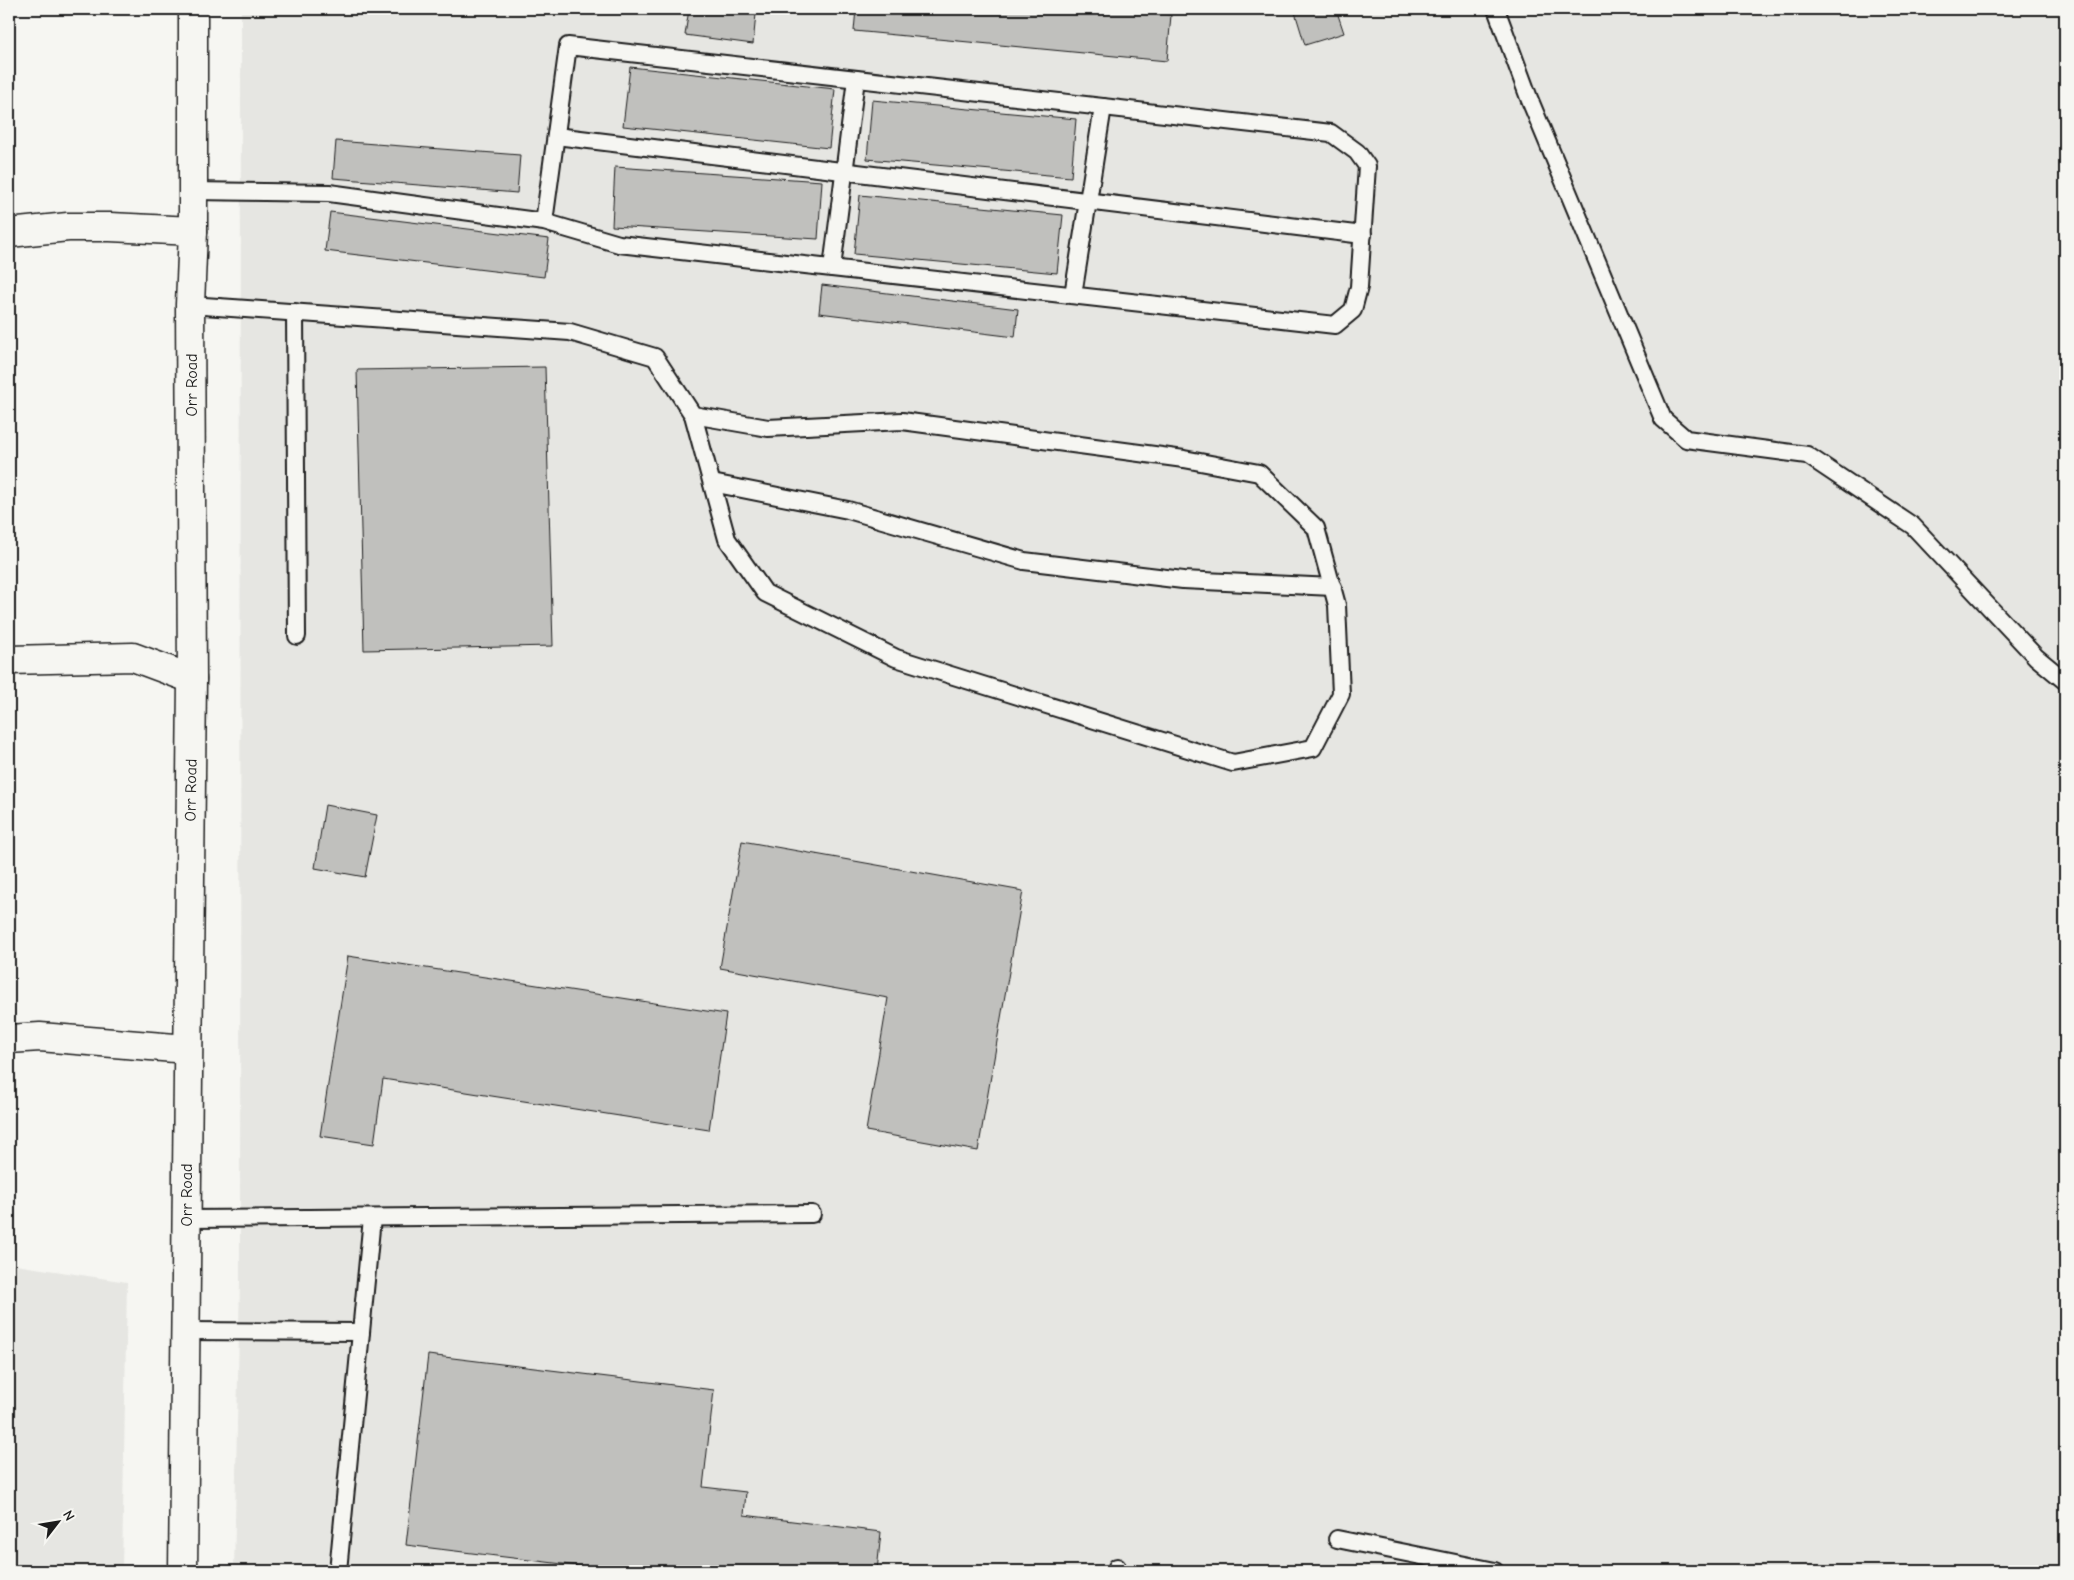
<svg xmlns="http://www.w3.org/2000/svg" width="2074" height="1580" font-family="'Comic Neue',sans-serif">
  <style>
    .built { fill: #e6e6e2 }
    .building { fill: #c0c0bd; stroke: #1c1c1c }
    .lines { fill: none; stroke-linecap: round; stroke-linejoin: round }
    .lane-casing { stroke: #1c1c1c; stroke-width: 20 }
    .street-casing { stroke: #1c1c1c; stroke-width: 31 }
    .secondary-casing { stroke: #1c1c1c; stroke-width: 31 }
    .lane { stroke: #f6f6f2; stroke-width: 16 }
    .street { stroke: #f6f6f2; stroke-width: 28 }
    .secondary { stroke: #f6f6f2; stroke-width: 28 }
    .labels { text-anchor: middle; stroke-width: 4.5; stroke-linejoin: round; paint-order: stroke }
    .street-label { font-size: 16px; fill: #1c1c1c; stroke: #f6f6f2 }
  </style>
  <rect width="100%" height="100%" fill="#f6f6f2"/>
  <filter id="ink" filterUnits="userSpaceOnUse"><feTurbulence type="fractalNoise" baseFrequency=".02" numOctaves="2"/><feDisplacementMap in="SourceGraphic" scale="10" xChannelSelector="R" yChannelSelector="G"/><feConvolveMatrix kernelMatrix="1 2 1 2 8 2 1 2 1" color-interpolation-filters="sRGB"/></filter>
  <g filter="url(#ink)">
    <g class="built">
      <path d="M241 9H2065V1571H234L240 1280Z"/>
      <path d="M9 1264 127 1282 122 1571H9Z"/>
    </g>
    <g class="building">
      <path d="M689 9H714L756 14 753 44 685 35Z"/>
      <path d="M856 9H1106L1171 15 1167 61 854 31Z"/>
      <path d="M1294 9H1336L1344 33 1305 45Z"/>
      <path d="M630 67 835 89 829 148 623 126Z"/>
      <path d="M872 100 1076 119 1071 177 867 159Z"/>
      <path d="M336 141 520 155 517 193 333 178Z"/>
      <path d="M615 167 822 181 818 239 612 226Z"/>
      <path d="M860 195 1063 215 1057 273 854 254Z"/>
      <path d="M330 212 549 239 544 277 325 251Z"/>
      <path d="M822 285 1018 309 1015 337 819 313Z"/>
      <path d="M545 367 553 646 364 650 357 370Z"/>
      <path d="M325 805 377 815 365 877 315 868Z"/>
      <path d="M742 841 1023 891 978 1151 866 1131 888 998 720 968Z"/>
      <path d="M348 956 726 1014 709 1130 383 1079 374 1144 320 1136Z"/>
      <path d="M428 1355 714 1390 703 1487 746 1492 744 1515 881 1532 877 1571H620L406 1545Z"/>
    </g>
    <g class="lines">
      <g class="lane-casing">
        <g id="lane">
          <path d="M1496 9 1529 98 1663 419 1686 439 1807 455 1913 526 2036 657 2065 681"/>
          <path d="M556 136 1363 235"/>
          <path d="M193 191 329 193 544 222 619 244 1335 325 1353 310 1359 287 1367 166 1357 152 1331 133 568 46 544 222"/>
          <path d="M832 268 856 79"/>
          <path d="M1073 295 1103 107"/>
          <path d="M190 305 570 332 655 357 693 415 727 539 765 593 896 658 1233 763 1313 748 1341 694 1337 605 1316 528 1259 473 1184 459 902 421 768 428 693 415"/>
          <path d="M295 312 297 636"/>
          <path d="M712 483 848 510 1024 561 1183 580 1333 587"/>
          <path d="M185 1219 812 1214"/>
          <path d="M185 1331 361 1332"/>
          <path d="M1337 1539 1495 1571"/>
          <path d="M1117 1567V1571"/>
          <path d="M338 1571 372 1218"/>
        </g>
      </g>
      <g class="street-casing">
        <g id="street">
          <path d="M9 233 68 227H110L193 231"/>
          <path d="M9 660 133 657 192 679"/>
          <path d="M9 1039 40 1037 187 1049"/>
        </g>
      </g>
      <g class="secondary-casing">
        <path id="secondary" d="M183 1571 192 679 190 305 193 231V9"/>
      </g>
      <use href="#lane" class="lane"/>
      <use href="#street" class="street"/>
      <use href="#secondary" class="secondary"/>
    </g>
  </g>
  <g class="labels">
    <g class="street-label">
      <text transform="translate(191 385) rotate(-90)" y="6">Orr Road</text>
      <text transform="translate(190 790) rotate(-89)" y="6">Orr Road</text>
      <text transform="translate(186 1195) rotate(-90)" y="6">Orr Road</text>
    </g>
  </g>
  <rect width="2074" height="1580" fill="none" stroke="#f6f6f2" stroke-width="30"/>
  <rect x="15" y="15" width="2044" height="1550" fill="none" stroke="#1c1c1c" stroke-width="2" filter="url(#ink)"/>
  <g transform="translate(58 1522) rotate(59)" stroke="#f6f6f2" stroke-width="4" paint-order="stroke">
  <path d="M0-4L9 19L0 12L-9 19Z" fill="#1c1c1c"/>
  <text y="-8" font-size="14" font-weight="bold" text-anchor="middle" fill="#1c1c1c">N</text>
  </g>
</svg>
